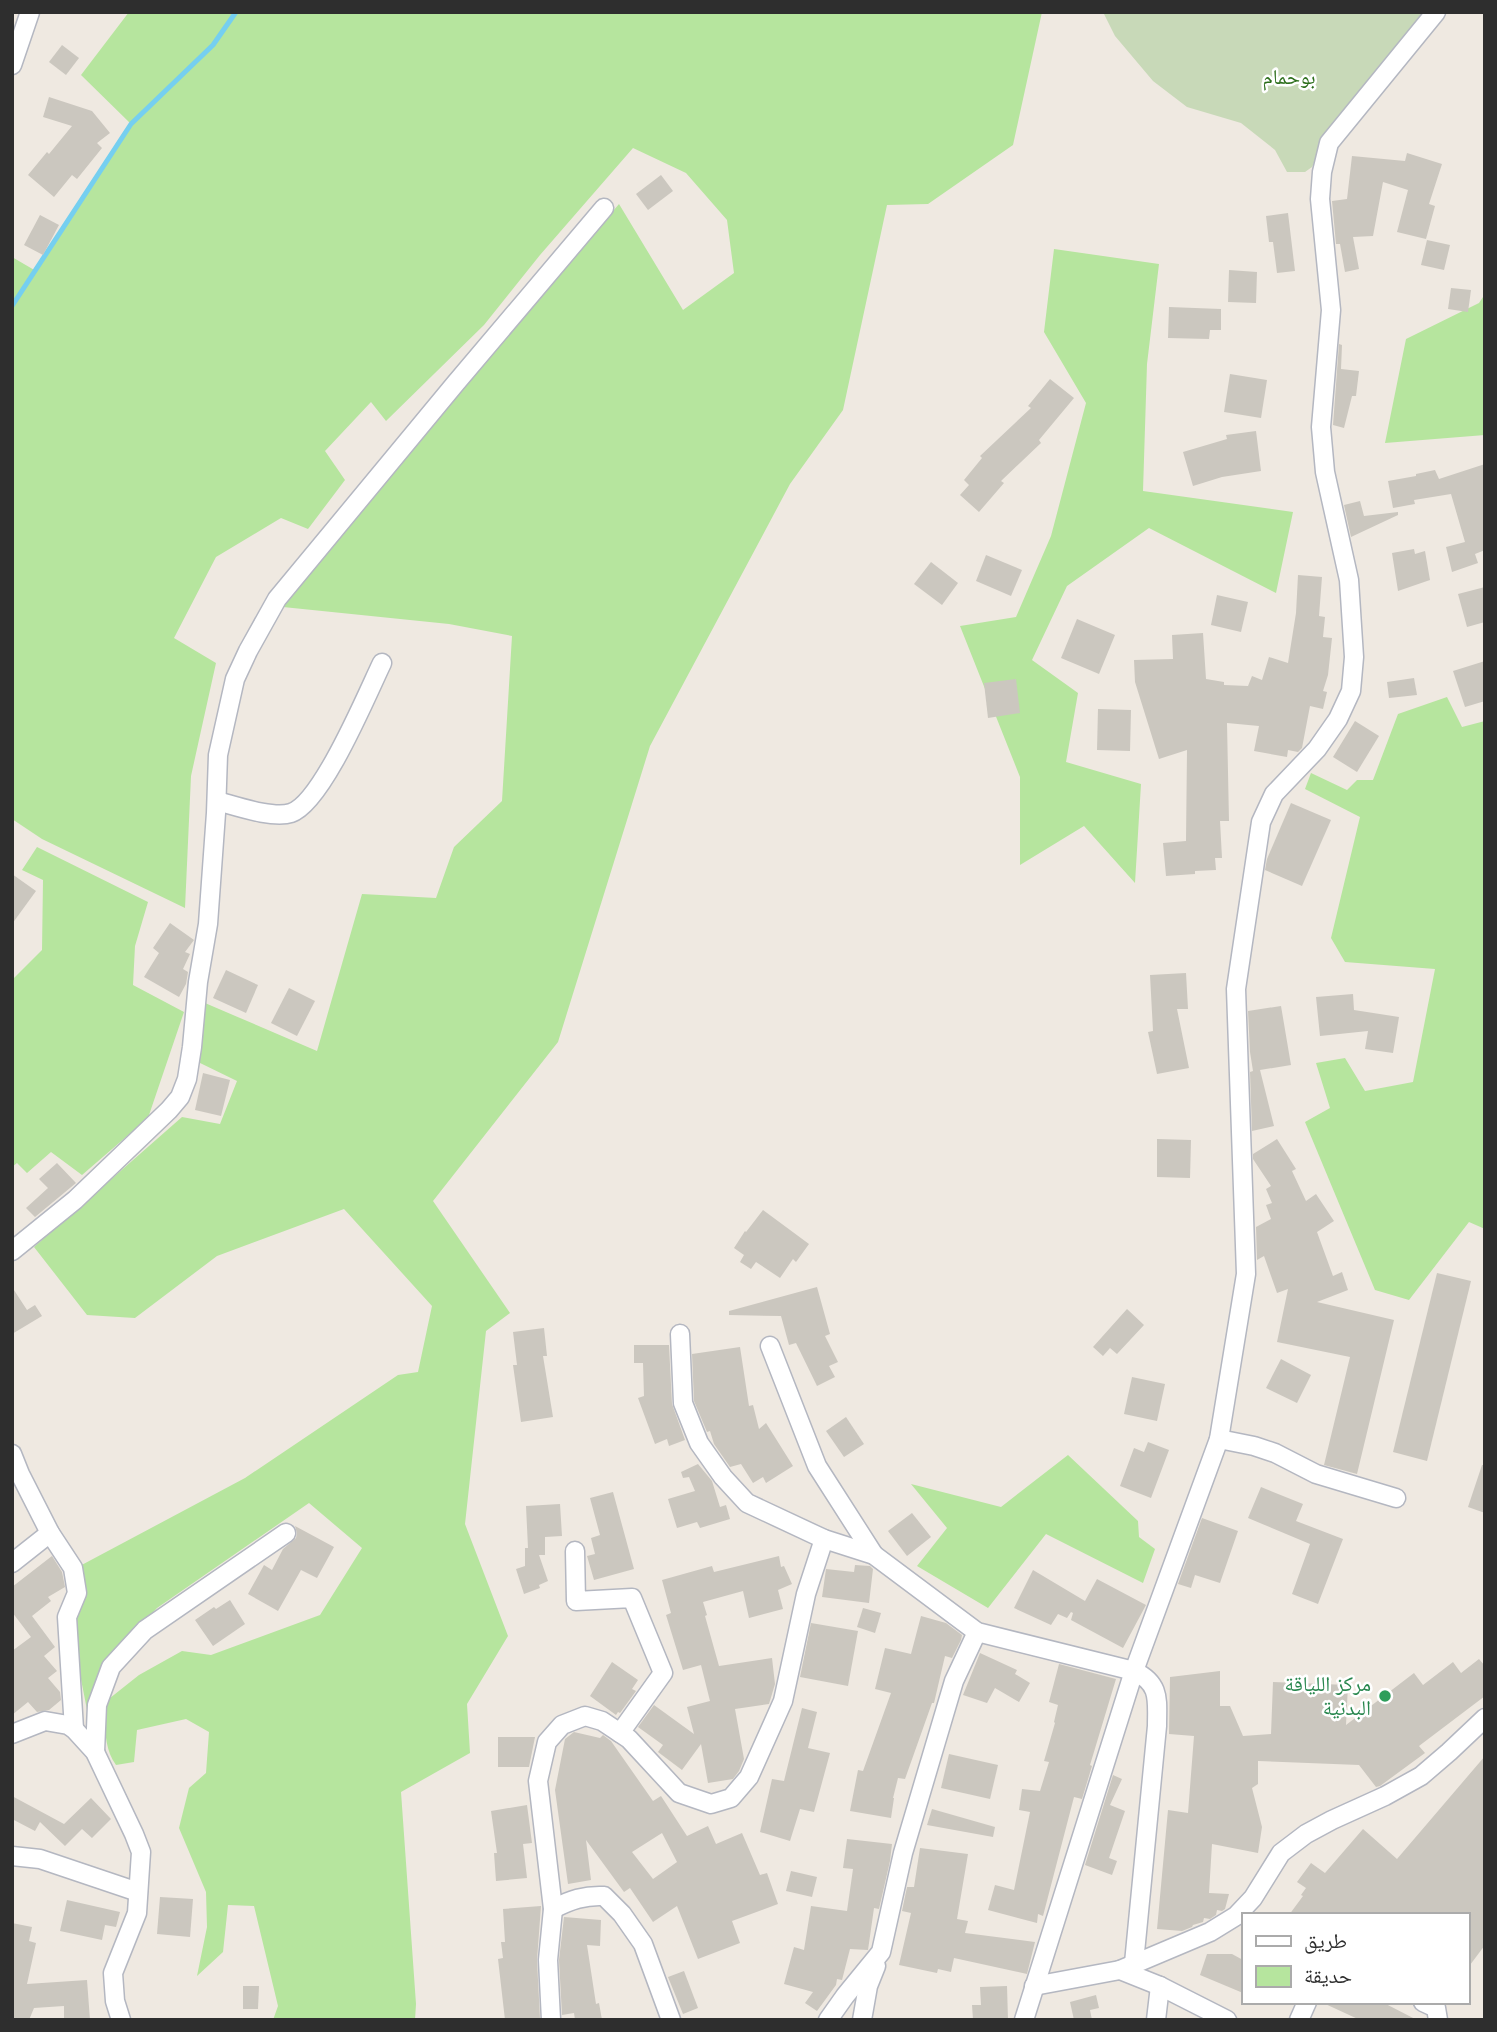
<svg xmlns="http://www.w3.org/2000/svg" width="1497" height="2032" font-family="'Nunito Sans','Noto Naskh Arabic',sans-serif">
  <style>
    .green { fill: #b6e59e }
    .cemetery { fill: #c8d9b8 }
    .lines { fill: none; stroke-linecap: round; stroke-linejoin: round }
    .stream { stroke: #75cff0; stroke-width: 5 }
    .building { fill: #cbc7bf; fill-rule: evenodd }
    .minor-casing { stroke: #b4b7c1; stroke-width: 21 }
    .minor { stroke: #fff; stroke-width: 18 }
    .leisure-dot { fill: #2e9e5b; stroke: #fff; stroke-width: 2.5 }
    .labels { text-anchor: middle; stroke-width: 5; stroke-linejoin: round; paint-order: stroke }
    .park-label { font-size: 21px; fill: #2c6e1b; stroke: #fff }
    .leisure-label { font-size: 21px; fill: #27864d; stroke: #fff; text-anchor: end }
  </style>
  <rect width="100%" height="100%" fill="#efe9e1"/>
  <g class="green">
    <path d="M129 12H1042L1013 145 928 204 887 205 843 410 790 484 650 746 558 1042 433 1201 510 1313 486 1331 465 1524 508 1636 467 1704 470 1753 401 1792 416 2004 415 2020H273L278 2006 254 1906 228 1905 223 1952 197 1976 207 1927 206 1892 179 1828 189 1788 206 1773 209 1732 186 1719 137 1730 134 1762 116 1765C103 1747 105 1723 105 1702L139 1675 182 1651 211 1655 320 1615 362 1548 309 1503 157 1608 127 1641 91 1730 76 1654V1568L245 1478 398 1375 418 1372 432 1306 344 1209 217 1256 135 1318 87 1315 34 1247 182 1117 220 1124 237 1081 198 1062 205 1003 317 1051 362 894 436 898 454 847 502 801 512 636 449 624 283 607 442 412 619 204 683 310 734 273 727 220 686 173 633 148 540 255 484 325 386 421 371 402 325 451 345 480 308 529 281 518 216 557 174 638 216 663 191 776 185 908 42 839 12 819V257L36 271 131 124 81 75Z"/>
    <path d="M1054 249 1159 264 1147 364 1143 491 1293 512 1276 593 1149 528 1067 586 1032 660 1078 693 1066 762 1141 784 1135 883 1084 826 1020 865V777L960 626 1016 617 1051 536 1086 403 1044 332Z"/>
    <path d="M1485 294V435L1385 443 1406 339 1479 303Z"/>
    <path d="M1447 697 1462 727 1485 721V1229L1469 1222 1409 1300 1375 1290 1305 1122 1330 1108 1316 1063 1345 1058 1365 1091 1413 1082 1435 969 1345 962 1331 938 1360 817 1305 789 1311 773 1347 790 1357 780H1373L1398 714Z"/>
    <path d="M37 847 148 902 135 946 133 985 184 1012 148 1118 82 1175 51 1152 27 1173 17 1163 12 1167V980L42 950 43 880 22 870Z"/>
    <path d="M1068 1455 1138 1521 1139 1537 1155 1549 1143 1583 1046 1534 988 1608 917 1566 947 1528 911 1484 1001 1507Z"/>
  </g>
  <path class="cemetery" d="M1103 12H1425L1335 123 1312 167 1305 172H1287L1275 150 1241 123 1187 107 1153 81 1115 36Z"/>
  <g class="lines">
    <path class="stream" d="M12 306 131 124 213 45 236 12"/>
  </g>
  <g class="building">
    <path d="M62 45 79 58 66 75 49 62Z"/>
    <path d="M49 97 92 111 110 133 97 143 102 148 77 179 72 175 54 197 28 175 47 152 49 154 72 126 43 117Z"/>
    <path d="M1407 153 1442 164 1429 204 1435 206 1426 239 1397 232 1408 190 1383 182 1373 236 1353 237 1359 269 1345 272 1340 244H1336L1332 201 1347 199 1352 156 1405 161Z"/>
    <path d="M661 175 673 191 648 210 636 194Z"/>
    <path d="M1288 213 1295 271 1277 273 1273 242H1269L1266 216Z"/>
    <path d="M40 215 59 225 43 255 24 245Z"/>
    <path d="M1427 240 1450 245 1444 270 1421 265Z"/>
    <path d="M1229 270 1257 272 1256 303 1228 302Z"/>
    <path d="M1451 288 1471 290 1468 312 1448 309Z"/>
    <path d="M1169 307 1221 309V330H1210L1209 339 1168 338Z"/>
    <path d="M1339 344 1342 345 1341 369 1359 371 1356 396H1352L1344 428 1333 425Z"/>
    <path d="M1230 374 1267 380 1261 418 1224 412Z"/>
    <path d="M1050 379 1074 398 1039 440 1041 443 1001 481 1004 483 979 512 960 495 969 485 964 480 982 458 980 456 1031 408 1028 406Z"/>
    <path d="M1256 431 1261 471 1222 477 1193 486 1183 452 1227 439 1226 435Z"/>
    <path d="M1485 464V550L1475 554 1478 563 1452 572 1446 547 1465 542 1451 494 1414 500 1415 504 1393 508 1388 481 1416 476V474L1435 470 1439 479Z"/>
    <path d="M1360 501 1364 516 1398 512V515L1351 537 1344 505Z"/>
    <path d="M1414 549 1415 554 1425 551 1430 580 1398 591 1392 553Z"/>
    <path d="M986 555 1022 570 1011 596 976 581Z"/>
    <path d="M931 562 958 583 942 605 914 584Z"/>
    <path d="M1298 575 1322 577 1319 616 1325 617 1323 637 1332 638 1328 675 1323 691 1327 692 1323 709 1310 706 1302 748 1298 752 1288 750 1287 757 1254 751 1259 726 1227 723 1229 821H1220L1222 858H1215L1216 870 1195 871V874L1166 876 1163 843 1186 841 1187 750 1159 759 1135 682 1134 660 1173 659 1172 635 1203 633 1206 679 1224 682V685L1248 686 1252 676 1262 680 1269 657 1288 663 1296 613Z"/>
    <path d="M1485 587V622L1467 627 1458 594Z"/>
    <path d="M1217 595 1248 602 1241 632 1211 625Z"/>
    <path d="M1077 619 1115 635 1099 674 1061 658Z"/>
    <path d="M1485 661V701L1465 707 1453 671Z"/>
    <path d="M1414 678 1417 695 1389 698 1387 682Z"/>
    <path d="M1016 679 1020 713 988 718 984 683Z"/>
    <path d="M1098 709 1131 710 1130 751 1097 750Z"/>
    <path d="M1355 721 1379 736 1357 772 1333 757Z"/>
    <path d="M1291 803 1331 820 1302 886 1265 870 1267 859Z"/>
    <path d="M12 874 36 891 12 924Z"/>
    <path d="M170 923 194 940 185 952 190 954 183 969 188 972 186 984 179 997 144 977 159 953 153 948Z"/>
    <path d="M226 970 258 985 246 1013 213 998Z"/>
    <path d="M1186 973 1188 1009H1177L1189 1068 1157 1074 1148 1032 1153 1031 1150 975Z"/>
    <path d="M289 988 315 1001 297 1036 271 1023Z"/>
    <path d="M1353 994 1354 1010 1399 1017 1393 1053 1365 1049 1368 1031 1320 1036 1316 997Z"/>
    <path d="M1281 1006 1291 1065 1260 1070 1274 1126 1252 1131 1250 1072 1253 1071 1250 1052 1248 1011Z"/>
    <path d="M203 1073 230 1080 221 1116 195 1110Z"/>
    <path d="M1157 1139 1191 1140 1190 1178 1157 1177Z"/>
    <path d="M1277 1139 1296 1169 1292 1171 1306 1201 1316 1194 1334 1221 1317 1232 1333 1276 1342 1272 1348 1290 1317 1302 1394 1320 1357 1474 1324 1465 1350 1357 1277 1342 1288 1289 1277 1293 1264 1256 1257 1260 1256 1227 1271 1219 1266 1205 1272 1203 1266 1189 1271 1186 1253 1159V1154Z"/>
    <path d="M57 1163 76 1183 35 1217 26 1208 48 1188 39 1179Z"/>
    <path d="M763 1210 809 1244 796 1262 793 1259 780 1278 756 1262 751 1269 740 1262 744 1255 734 1248 745 1231 746 1232Z"/>
    <path d="M1437 1273 1471 1281 1427 1461 1393 1452Z"/>
    <path d="M12 1287 27 1310 35 1305 42 1316 12 1334Z"/>
    <path d="M817 1287 830 1334 825 1336 838 1362 829 1366 835 1377 817 1386 796 1343 789 1345 781 1316 729 1315V1311Z"/>
    <path d="M1127 1309 1144 1325 1117 1354 1110 1348 1103 1356 1093 1347Z"/>
    <path d="M544 1328 547 1356H543L553 1417 521 1422 513 1365H517L513 1332Z"/>
    <path d="M634 1345H669L672 1404 685 1440 669 1446 667 1439 655 1444 638 1398 644 1396 643 1363H634Z"/>
    <path d="M740 1347 749 1406 753 1405 759 1429 766 1423 793 1466 766 1483 763 1477 753 1483 741 1464 730 1467 714 1444 710 1431 707 1432 694 1401 692 1354Z"/>
    <path d="M1281 1359 1311 1375 1297 1403 1266 1388Z"/>
    <path d="M1132 1377 1165 1384 1157 1421 1124 1414Z"/>
    <path d="M846 1417 864 1444 844 1457 826 1431Z"/>
    <path d="M1148 1442 1169 1450 1151 1498 1120 1486 1134 1448 1144 1452Z"/>
    <path d="M698 1464 712 1481 720 1507 726 1505 730 1519 700 1528 697 1522 677 1528 668 1499 695 1491 689 1477 683 1478 681 1472Z"/>
    <path d="M1482 1465H1485V1513L1468 1507Z"/>
    <path d="M1261 1487 1303 1504 1296 1521 1343 1539 1318 1604 1292 1594 1310 1544 1248 1518Z"/>
    <path d="M613 1492 634 1569 594 1580 587 1556 595 1554 591 1538 600 1535 590 1498Z"/>
    <path d="M560 1504 562 1536 545 1537V1555H539L548 1581 539 1585 540 1588 524 1594 516 1569 525 1566V1548H528L526 1506Z"/>
    <path d="M912 1513 931 1537 907 1556 888 1531Z"/>
    <path d="M1202 1518 1238 1531 1220 1583 1195 1575 1191 1588 1178 1584Z"/>
    <path d="M295 1526 334 1547 317 1578 301 1570 278 1611 248 1594 264 1565 272 1570 283 1549 296 1538 297 1533Z"/>
    <path d="M52 1556 62 1572 65 1587 48 1597 51 1601 32 1616 55 1647 44 1656 57 1671 48 1678 60 1692 61 1700 49 1710 37 1712 28 1702 12 1715V1651L31 1637 12 1612V1587Z"/>
    <path d="M779 1556 781 1567 784 1566 792 1584 778 1590 783 1609 749 1618 743 1591 703 1602 707 1615 705 1616 719 1666 772 1658 775 1684 769 1704 735 1709 744 1759 739 1771 733 1779 708 1783 701 1744 682 1770 658 1752 663 1745 638 1727 654 1705 694 1734 687 1707 710 1701 701 1665 683 1670 666 1615 671 1613 662 1580 712 1566 714 1572Z"/>
    <path d="M855 1565 870 1566 873 1569 869 1603 822 1597 826 1569 854 1572Z"/>
    <path d="M1033 1570 1085 1601 1097 1579 1146 1605 1123 1648 1071 1620 1073 1613 1071 1612 1067 1618 1058 1614 1051 1625 1014 1608Z"/>
    <path d="M230 1600 245 1624 213 1646 195 1620 214 1607 216 1609Z"/>
    <path d="M863 1608 881 1613 875 1633 857 1627Z"/>
    <path d="M921 1616 946 1623 962 1635 961 1640 952 1658 945 1656 934 1703H932L905 1779 898 1778 893 1798H894L891 1818 850 1811 858 1770 863 1771 891 1693 875 1689 885 1648 911 1654Z"/>
    <path d="M811 1623 858 1631 848 1686 800 1677Z"/>
    <path d="M980 1653 1017 1670 1015 1674 1030 1683 1019 1702 995 1688 987 1703 963 1695Z"/>
    <path d="M1479 1659 1485 1666V1696L1419 1746 1425 1753 1380 1786 1376 1787 1359 1765 1258 1761V1784L1252 1788 1262 1827 1258 1853 1212 1844 1209 1893 1229 1894 1225 1909 1222 1911 1217 1910 1216 1915 1210 1919 1204 1918 1203 1922 1193 1925 1192 1927 1182 1931 1157 1929 1168 1810 1188 1813 1194 1736 1169 1734 1170 1677 1220 1671V1706H1230L1243 1736 1271 1734 1273 1682 1348 1685 1346 1725 1414 1673 1423 1685 1453 1662 1461 1673Z"/>
    <path d="M612 1662 638 1680 632 1689 636 1691 620 1713 618 1712 616 1715 590 1696Z"/>
    <path d="M1059 1664 1116 1679 1090 1765 1092 1766 1082 1799 1074 1797 1043 1916 1038 1914 1037 1923 988 1910 995 1885 1014 1890 1030 1812 1019 1810 1022 1789 1040 1791 1049 1762 1044 1761 1055 1723 1054 1722 1058 1705 1049 1702Z"/>
    <path d="M802 1708 817 1712 808 1748 830 1753 814 1812 800 1809 790 1841 760 1832 772 1779 784 1781Z"/>
    <path d="M574 1732 600 1738 603 1735 611 1741 653 1801 661 1796 687 1836 708 1826 716 1844 742 1833 760 1875 767 1873 778 1904 732 1921 740 1943 698 1959 677 1906 653 1922 630 1888 624 1892 586 1840 591 1880 568 1884 555 1790 565 1739ZM662 1833 677 1862 653 1879 632 1852Z"/>
    <path d="M498 1737H535L529 1767H498Z"/>
    <path d="M949 1754 998 1765 990 1799 941 1788Z"/>
    <path d="M1485 1756V1945L1467 1969V1915H1289L1303 1896 1301 1895 1306 1888 1297 1882 1311 1863 1325 1873 1363 1829 1397 1859Z"/>
    <path d="M1113 1775 1122 1779 1110 1805 1125 1811 1109 1858 1117 1861 1112 1875 1085 1865Z"/>
    <path d="M12 1796 64 1824 91 1798 111 1819 92 1838 82 1829 65 1846 40 1822 35 1831 12 1819Z"/>
    <path d="M527 1805 532 1843 523 1844 527 1878 496 1881 494 1853H497L491 1811Z"/>
    <path d="M932 1809 995 1827 993 1837 927 1825Z"/>
    <path d="M847 1839 892 1844 890 1861 879 1909 874 1908 868 1950 850 1949 842 1980 837 1979 836 1985 817 2011 805 2003 813 1992 784 1984 794 1947 804 1950 811 1906 847 1911 853 1869 843 1868Z"/>
    <path d="M920 1848 968 1854 957 1919 968 1921 965 1933 1035 1942 1027 1974 954 1958 951 1972 938 1969 937 1973 899 1965 911 1913 902 1911 907 1887H914Z"/>
    <path d="M791 1871 817 1877 812 1897 786 1891Z"/>
    <path d="M160 1897 193 1899 190 1937 157 1934Z"/>
    <path d="M67 1900 120 1912 116 1927 105 1925 102 1940 60 1931Z"/>
    <path d="M541 1906 537 1960 540 2019 505 2020 498 1959 503 1958 501 1942H505L503 1909Z"/>
    <path d="M564 1917 601 1920 600 1946 587 1945 596 2004 599 2003 602 2020H575L574 2013 562 2015 559 1960Z"/>
    <path d="M12 1923 32 1927 29 1941 36 1943 27 1984 87 1980 90 2020H64V2006L34 2008 29 2020H12Z"/>
    <path d="M1207 1954H1232L1243 1960V1993L1200 1975Z"/>
    <path d="M684 1971 698 2008 683 2014 668 1977Z"/>
    <path d="M243 1986H259L258 2009H243Z"/>
    <path d="M1007 1986 1008 2020H973L972 2005H981L980 1987Z"/>
    <path d="M1096 1995 1099 2008 1090 2010 1092 2020H1074L1070 2002Z"/>
    <path d="M1321 2002H1382L1417 2020H1360Z"/>
  </g>
  <g class="lines">
    <g class="minor-casing">
      <g id="minor">
        <path d="M12 65 30 12"/>
        <path d="M217 801C236 806 273 819 291 813 322 803 367 694 382 663"/>
        <path d="M12 1251 75 1200 169 1110 180 1097 187 1079 192 1047 198 982 208 924 216 813 218 755 235 679 248 651 277 599 455 384 604 208"/>
        <path d="M680 1334 683 1403 699 1443 723 1477 747 1503 824 1539 874 1555 977 1632 1134 1671C1161 1684 1157 1700 1157 1726L1134 1963"/>
        <path d="M770 1346 817 1466 874 1555"/>
        <path d="M1219 1439 1254 1446 1275 1453 1316 1474 1396 1498"/>
        <path d="M12 1454 20 1474 50 1533 73 1568 77 1593 67 1617 74 1729"/>
        <path d="M575 1551 576 1601 632 1598 663 1673 620 1733"/>
        <path d="M12 1563 50 1533"/>
        <path d="M12 1734 45 1721 68 1725 74 1729 95 1752 134 1834 141 1852 137 1913 113 1973 115 2001 121 2020"/>
        <path d="M95 1752 97 1705 111 1667 145 1630 286 1533"/>
        <path d="M12 1856 40 1859 138 1892"/>
        <path d="M553 1909C570 1900 585 1895 604 1896L622 1914 643 1944 671 2020"/>
        <path d="M1120 1970 1210 1932 1236 1916 1253 1898 1281 1853 1306 1834 1332 1820 1385 1796 1421 1776 1449 1752 1485 1718"/>
        <path d="M1034 1986 1120 1970 1160 1986 1227 2020"/>
        <path d="M1423 2002 1436 2008 1438 2020"/>
        <path d="M551 2020 548 1960 553 1909 538 1781 547 1742 562 1725 585 1716 602 1721 629 1739 679 1793 711 1804 731 1798 749 1777 783 1701 806 1594 824 1539"/>
        <path d="M828 2020 845 1996 881 1952 903 1853 954 1681 977 1632"/>
        <path d="M862 2020 868 1986 876 1966"/>
        <path d="M1024 2020 1134 1671 1219 1439 1246 1274 1236 989 1261 822 1274 794 1317 749 1338 719 1351 691 1354 657 1349 580 1325 472 1321 427 1331 310 1320 199 1322 172 1329 143 1436 12"/>
        <path d="M1156 2020 1160 1986"/>
        <path d="M1299 2020 1307 2002"/>
      </g>
    </g>
    <use href="#minor" class="minor"/>
  </g>
  <circle class="leisure-dot" cx="1385" cy="1696" r="7"/>
  <g class="labels">
    <g class="park-label">
      <text x="1289" y="84">بوحمام</text>
    </g>
    <g class="leisure-label">
      <text x="1371" y="1691">مركز اللياقة<tspan x="1371" dy="24">البدنية</tspan></text>
    </g>
  </g>
  <rect width="1497" height="2032" fill="none" stroke="#2e2e2e" stroke-width="28"/>
  <rect x="1242" y="1913" width="228" height="91" fill="#ffffff" stroke="#ababab" stroke-width="2"/>
  <rect x="1256" y="1936" width="35" height="10" fill="#ffffff" stroke="#ababab" stroke-width="2"/>
  <text x="1304" y="1948" font-size="21" fill="#2e2e2e">طريق</text>
  <rect x="1256" y="1966" width="35" height="21" fill="#b6e59e" stroke="#ababab" stroke-width="2"/>
  <text x="1304" y="1983" font-size="21" fill="#2e2e2e">حديقة</text>
</svg>
